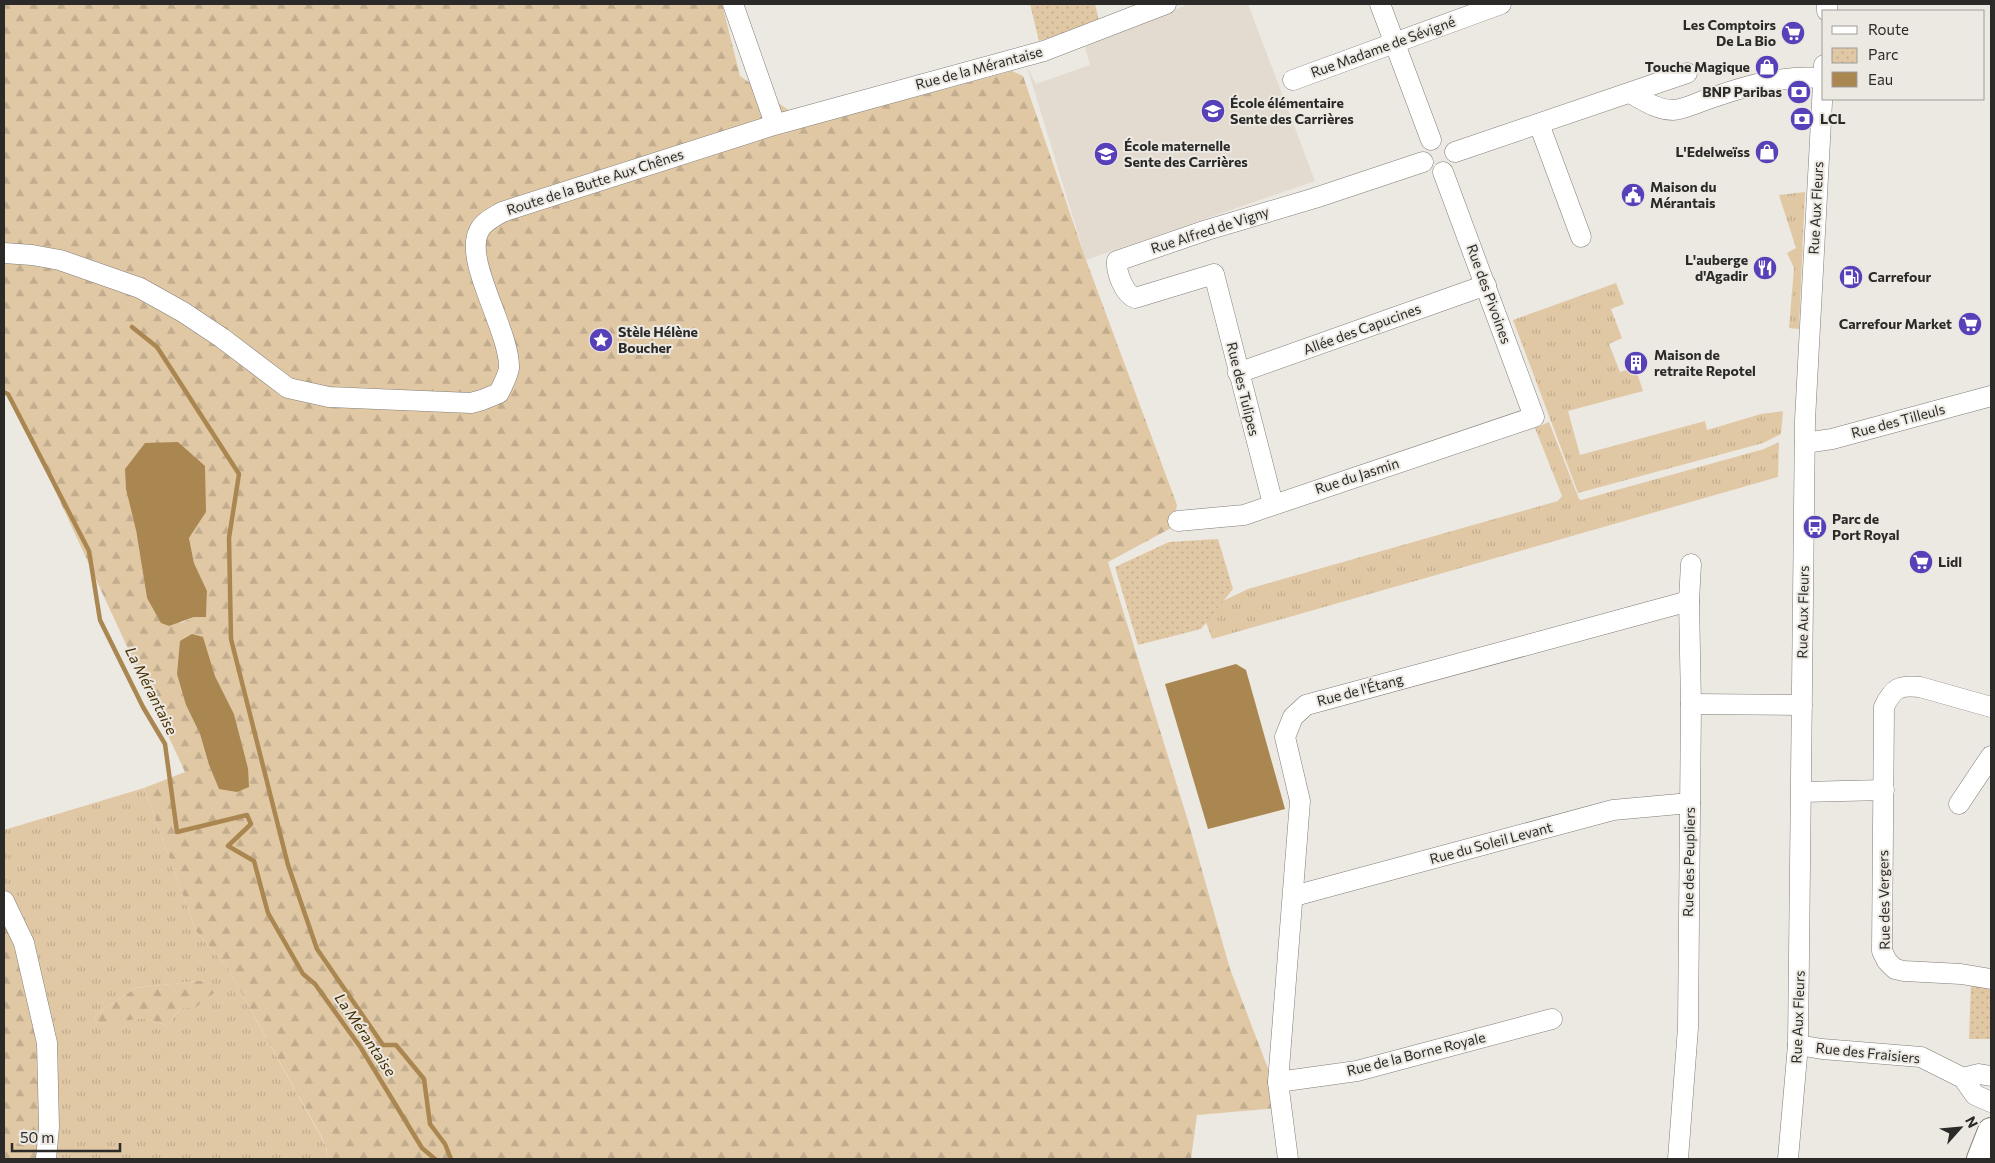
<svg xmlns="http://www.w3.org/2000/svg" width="1995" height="1163" font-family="Commissioner,sans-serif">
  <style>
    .built { fill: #e3dbcf }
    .grass { fill: url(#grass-tufts); fill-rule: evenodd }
    .forest { fill: url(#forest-firs); fill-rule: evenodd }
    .park { fill: url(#park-dots) }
    .water { fill: #aa8650 }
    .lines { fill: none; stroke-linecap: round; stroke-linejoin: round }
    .stream { stroke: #aa8650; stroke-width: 4.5 }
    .minor-casing { stroke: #817d78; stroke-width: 21 }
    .major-casing { stroke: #817d78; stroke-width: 28 }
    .minor { stroke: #fff; stroke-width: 20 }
    .major { stroke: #fff; stroke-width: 26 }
    .labels { text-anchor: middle; stroke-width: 4; stroke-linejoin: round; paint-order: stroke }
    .poi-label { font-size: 14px; font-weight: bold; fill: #2b2a28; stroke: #ece8e2; text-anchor: start }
    .street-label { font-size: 14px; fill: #2b2a28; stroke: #ece8e2 }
    .water-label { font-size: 15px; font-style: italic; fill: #482f00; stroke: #ece8e2 }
  </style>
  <defs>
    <pattern id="grass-tufts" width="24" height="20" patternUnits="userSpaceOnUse" patternTransform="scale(1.25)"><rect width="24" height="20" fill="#e1c8a5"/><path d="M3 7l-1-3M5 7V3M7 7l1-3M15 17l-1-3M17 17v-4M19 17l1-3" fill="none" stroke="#c1ac8e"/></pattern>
    <pattern id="forest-firs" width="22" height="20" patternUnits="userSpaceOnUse" patternTransform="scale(1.25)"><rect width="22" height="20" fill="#e1c8a5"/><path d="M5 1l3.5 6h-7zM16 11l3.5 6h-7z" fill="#c1ac8e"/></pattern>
    <pattern id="park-dots" width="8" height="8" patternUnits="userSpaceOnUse" patternTransform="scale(1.25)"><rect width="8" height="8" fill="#e1c8a5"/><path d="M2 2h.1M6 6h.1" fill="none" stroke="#c1ac8e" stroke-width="1.8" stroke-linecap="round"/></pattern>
  </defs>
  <rect width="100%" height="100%" fill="#ece8e2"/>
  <path class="built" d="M1189 4H1248L1315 181 1086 260 1027 67 1036 84 1090 65 1085 47Z"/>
  <g class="grass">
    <path d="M1805 192 1799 329 1789 328 1794 268 1787 253 1796 248 1779 195Z"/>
    <path d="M1616 283 1624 304 1611 309 1622 338 1609 344 1620 372 1635 367 1643 391 1568 411 1580 455 1705 421 1707 430 1761 414 1783 411 1781 434 1763 443 1578 493 1513 320Z"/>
    <path d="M1549 422 1579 499 1581 500 1764 449 1779 442 1778 477 1212 639 1202 611 1248 589 1558 501 1562 496 1535 428Z"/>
    <path d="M144 788 196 931 227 967 326 1146 327 1159H57L37 1033 4 909V830ZM206 980 195 1008H181L168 1026 143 1018 97 1024 95 1015 136 988Z"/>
  </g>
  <g class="forest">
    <path d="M4 4H722L740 76 810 125 1012 71 1023 76 1086 260 1177 505 1173 527 1108 562 1188 821 1230 969 1272 1079 1278 1108 1197 1115 1191 1159H327L326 1145 227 967 196 931 144 788 185 772 9 391 4 389ZM206 512 189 538 194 563 207 591 206 616 194 617 181 623 147 598 136 530ZM203 638 215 676 234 714 248 768 219 789 209 765 200 734 186 705Z"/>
    <path d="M4 919 13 941 37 1033 57 1159H4Z"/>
    <path d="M206 980 214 993 195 1008H181L168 1026 143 1018 97 1025 95 1015 136 988Z"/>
  </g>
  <g class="park">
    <path d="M1030 4H1095L1099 21 1039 41Z"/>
    <path d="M1218 539 1233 589 1201 629 1138 645 1115 567 1169 542Z"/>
    <path d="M1971 981 1991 987V1039H1969Z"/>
  </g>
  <g class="water">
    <path d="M178 442 205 466 206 512 189 538 194 563 207 591 206 617H194L169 626 161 623 147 598 136 530 126 489 125 469 145 443Z"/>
    <path d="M192 634 203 637 215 676 234 714 248 768 249 787 237 792 219 789 209 765 200 734 186 705 177 674 180 641Z"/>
    <path d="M1236 664 1246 670 1285 809 1208 829 1165 684Z"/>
  </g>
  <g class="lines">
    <g class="stream">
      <path d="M132 327 157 347 239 474 229 538 231 639 288 865 317 949 383 1045H396L424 1079 430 1124 445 1144 451 1159"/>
      <path d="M4 392 8 394 89 551 100 620 143 707 165 744 177 832 247 815 251 824 228 846 254 861 268 913 303 974 315 984 361 1048 422 1148 435 1159"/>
    </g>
    <g class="minor-casing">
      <g id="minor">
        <path d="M733 4 775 124"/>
        <path d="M1380 4 1431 140"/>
        <path d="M1827 11V4"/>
        <path d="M1293 80 1501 4"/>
        <path d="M1630 93C1643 100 1657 110 1673 110 1684 110 1705 99 1717 96 1752 84 1786 75 1823 78"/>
        <path d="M1539 124 1581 237"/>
        <path d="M1455 152 1687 73"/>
        <path d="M4 253 32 255 60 260 140 288 183 312 222 338 288 388 329 397 471 403 482 400 499 393C502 386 508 376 509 368 510 331 463 260 479 231 483 222 494 217 502 212L774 125 1044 51 1166 4"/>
        <path d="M1238 373 1486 285"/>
        <path d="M1805 443 1832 439 1991 396"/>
        <path d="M1273 504 1214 274 1135 298C1124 294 1116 272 1117 261L1207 230 1315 198 1423 162"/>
        <path d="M1178 521 1244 515 1534 417 1443 172"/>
        <path d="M1691 704 1802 705"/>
        <path d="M1991 707 1920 687C1899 685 1893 688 1884 707L1882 951 1887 961 1895 969 1904 971 1961 974 1991 979"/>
        <path d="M1802 792 1884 790"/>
        <path d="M1959 804 1991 756"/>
        <path d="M1294 896 1613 810 1690 803"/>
        <path d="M4 901 24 943 47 1043 49 1127 46 1159"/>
        <path d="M1798 1045 1822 1049 1921 1057 1963 1078 1975 1095 1991 1102"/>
        <path d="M1963 1078 1979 1074 1991 1076"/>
        <path d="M1278 1082 1357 1071 1552 1019"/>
        <path d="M1288 1159 1278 1082 1300 801 1285 737 1293 717 1306 705 1689 601"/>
        <path d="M1678 1159 1688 1028 1691 704 1689 601 1691 564"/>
        <path d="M1788 1159 1798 1045 1805 420 1824 65"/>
      </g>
    </g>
    <g class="major-casing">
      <path id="major" d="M1980 1159 1991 1131"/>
    </g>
    <use href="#minor" class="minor"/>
    <use href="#major" class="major"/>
  </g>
  <defs>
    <g id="supermarket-disc" transform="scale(1.25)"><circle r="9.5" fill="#5840b8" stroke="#ece8e2"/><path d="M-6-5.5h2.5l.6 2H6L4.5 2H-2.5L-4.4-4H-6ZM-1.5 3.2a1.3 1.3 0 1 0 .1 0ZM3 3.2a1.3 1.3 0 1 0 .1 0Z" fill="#fff"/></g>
    <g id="shop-disc" transform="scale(1.25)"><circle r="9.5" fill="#5840b8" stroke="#ece8e2"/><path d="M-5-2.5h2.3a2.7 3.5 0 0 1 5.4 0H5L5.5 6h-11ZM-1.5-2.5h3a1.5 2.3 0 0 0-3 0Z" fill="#fff"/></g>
    <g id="bank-disc" transform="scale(1.25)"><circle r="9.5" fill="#5840b8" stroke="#ece8e2"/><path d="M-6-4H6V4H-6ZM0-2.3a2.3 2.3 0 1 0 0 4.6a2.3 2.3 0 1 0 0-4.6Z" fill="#fff"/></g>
    <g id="school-disc" transform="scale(1.25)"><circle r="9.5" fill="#5840b8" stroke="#ece8e2"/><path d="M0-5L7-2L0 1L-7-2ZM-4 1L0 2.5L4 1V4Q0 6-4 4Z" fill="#fff"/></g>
    <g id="civic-disc" transform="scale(1.25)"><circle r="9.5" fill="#5840b8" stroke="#ece8e2"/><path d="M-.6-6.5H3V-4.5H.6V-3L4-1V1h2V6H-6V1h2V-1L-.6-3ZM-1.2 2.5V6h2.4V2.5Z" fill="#fff"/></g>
    <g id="restaurant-disc" transform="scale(1.25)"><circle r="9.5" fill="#5840b8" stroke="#ece8e2"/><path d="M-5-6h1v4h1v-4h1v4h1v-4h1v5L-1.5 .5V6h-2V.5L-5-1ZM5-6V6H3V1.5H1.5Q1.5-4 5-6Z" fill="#fff"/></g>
    <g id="fuel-disc" transform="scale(1.25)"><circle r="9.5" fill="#5840b8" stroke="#ece8e2"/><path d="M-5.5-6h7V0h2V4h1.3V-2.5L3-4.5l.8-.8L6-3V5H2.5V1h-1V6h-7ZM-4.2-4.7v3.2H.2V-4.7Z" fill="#fff"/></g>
    <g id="sight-disc" transform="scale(1.25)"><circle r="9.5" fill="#5840b8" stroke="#ece8e2"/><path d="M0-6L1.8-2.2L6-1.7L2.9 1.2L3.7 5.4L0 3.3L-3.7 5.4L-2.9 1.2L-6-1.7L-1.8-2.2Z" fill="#fff"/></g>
    <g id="building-disc" transform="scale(1.25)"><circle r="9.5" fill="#5840b8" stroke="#ece8e2"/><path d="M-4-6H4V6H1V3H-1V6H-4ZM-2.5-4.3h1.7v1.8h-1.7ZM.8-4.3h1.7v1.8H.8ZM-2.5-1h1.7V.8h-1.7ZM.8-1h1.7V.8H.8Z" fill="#fff"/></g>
    <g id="bus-disc" transform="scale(1.25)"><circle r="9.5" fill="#5840b8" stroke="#ece8e2"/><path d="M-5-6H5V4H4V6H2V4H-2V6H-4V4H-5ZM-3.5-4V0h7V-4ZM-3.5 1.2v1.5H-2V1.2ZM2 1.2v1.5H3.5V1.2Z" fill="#fff"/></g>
  </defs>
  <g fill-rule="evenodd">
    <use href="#supermarket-disc" x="1793" y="33"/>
    <use href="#shop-disc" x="1767" y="67"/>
    <use href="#bank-disc" x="1799" y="92"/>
    <use href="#school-disc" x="1213" y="111"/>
    <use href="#bank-disc" x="1802" y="119"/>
    <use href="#shop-disc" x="1767" y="152"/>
    <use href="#school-disc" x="1106" y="154"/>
    <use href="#civic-disc" x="1633" y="195"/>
    <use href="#restaurant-disc" x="1765" y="268"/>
    <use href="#fuel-disc" x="1851" y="277"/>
    <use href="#supermarket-disc" x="1970" y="324"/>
    <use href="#sight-disc" x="601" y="340"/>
    <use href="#building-disc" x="1636" y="363"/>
    <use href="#bus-disc" x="1815" y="527"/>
    <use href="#supermarket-disc" x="1921" y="562"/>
  </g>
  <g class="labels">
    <g class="poi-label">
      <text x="1776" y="30" text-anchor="end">Les Comptoirs<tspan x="1776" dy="16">De La Bio</tspan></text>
      <text x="1750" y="72" text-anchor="end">Touche Magique</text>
      <text x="1782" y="97" text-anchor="end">BNP Paribas</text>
      <text x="1230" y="108">École élémentaire<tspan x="1230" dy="16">Sente des Carrières</tspan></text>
      <text x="1820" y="124">LCL</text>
      <text x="1124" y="151">École maternelle<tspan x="1124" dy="16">Sente des Carrières</tspan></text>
      <text x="1750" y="157" text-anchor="end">L'Edelweïss</text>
      <text x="1650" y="192">Maison du<tspan x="1650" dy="16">Mérantais</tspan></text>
      <text x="1748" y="265" text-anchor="end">L'auberge<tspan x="1748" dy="16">d'Agadir</tspan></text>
      <text x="1868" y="282">Carrefour</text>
      <text x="1952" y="329" text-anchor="end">Carrefour Market</text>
      <text x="618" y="337">Stèle Hélène<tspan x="618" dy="16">Boucher</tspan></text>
      <text x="1654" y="360">Maison de<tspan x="1654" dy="16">retraite Repotel</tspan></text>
      <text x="1832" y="524">Parc de<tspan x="1832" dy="16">Port Royal</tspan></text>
      <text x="1938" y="567">Lidl</text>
    </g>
    <g class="street-label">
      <text transform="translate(1383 47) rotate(-20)" y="5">Rue Madame de Sévigné</text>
      <text transform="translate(979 68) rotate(-15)" y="5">Rue de la Mérantaise</text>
      <text transform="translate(595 182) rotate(-18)" y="5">Route de la Butte Aux Chênes</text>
      <text transform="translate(1816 208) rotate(-87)" y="5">Rue Aux Fleurs</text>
      <text transform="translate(1210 230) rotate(-18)" y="5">Rue Alfred de Vigny</text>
      <text transform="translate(1489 294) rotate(70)" y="5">Rue des Pivoines</text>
      <text transform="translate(1362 329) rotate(-20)" y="5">Allée des Capucines</text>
      <text transform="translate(1243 389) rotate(76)" y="5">Rue des Tulipes</text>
      <text transform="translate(1898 421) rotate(-15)" y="5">Rue des Tilleuls</text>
      <text transform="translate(1357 476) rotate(-18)" y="5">Rue du Jasmin</text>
      <text transform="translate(1803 612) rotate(-89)" y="5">Rue Aux Fleurs</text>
      <text transform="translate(1360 690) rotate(-15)" y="5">Rue de l'Étang</text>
      <text transform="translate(1491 843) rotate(-15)" y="5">Rue du Soleil Levant</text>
      <text transform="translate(1689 862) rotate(-89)" y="5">Rue des Peupliers</text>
      <text transform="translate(1884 900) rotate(-91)" y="5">Rue des Vergers</text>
      <text transform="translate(1798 1017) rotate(-88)" y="5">Rue Aux Fleurs</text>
      <text transform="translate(1868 1053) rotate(6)" y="5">Rue des Fraisiers</text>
      <text transform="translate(1416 1054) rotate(-14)" y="5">Rue de la Borne Royale</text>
    </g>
    <g class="water-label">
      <text transform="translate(151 691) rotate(63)" y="5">La Mérantaise</text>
      <text transform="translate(365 1035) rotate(56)" y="5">La Mérantaise</text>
    </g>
  </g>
  <rect width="1995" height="1163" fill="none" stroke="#2b2a28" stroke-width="10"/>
  <rect x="1822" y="10" width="162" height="90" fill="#ece8e2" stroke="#9f9c98"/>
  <rect x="1832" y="26" width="25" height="8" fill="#ffffff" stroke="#9f9c98"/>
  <text x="1868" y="35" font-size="15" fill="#2b2a28">Route</text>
  <rect x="1832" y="48" width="25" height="15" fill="url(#park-dots)" stroke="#9f9c98"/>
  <text x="1868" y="60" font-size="15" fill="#2b2a28">Parc</text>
  <rect x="1832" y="72" width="25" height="15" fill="#aa8650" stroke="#9f9c98"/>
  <text x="1868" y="85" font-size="15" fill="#2b2a28">Eau</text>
  <g transform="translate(1960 1128) rotate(63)" stroke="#ece8e2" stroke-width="4" paint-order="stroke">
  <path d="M0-4L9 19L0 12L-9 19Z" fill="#2b2a28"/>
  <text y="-8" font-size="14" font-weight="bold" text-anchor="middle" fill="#2b2a28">N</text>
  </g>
  <path d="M12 1143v8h108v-8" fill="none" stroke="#2b2a28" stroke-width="2.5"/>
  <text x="20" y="1143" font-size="15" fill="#2b2a28" stroke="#ece8e2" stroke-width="4" paint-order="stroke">50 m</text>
</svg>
